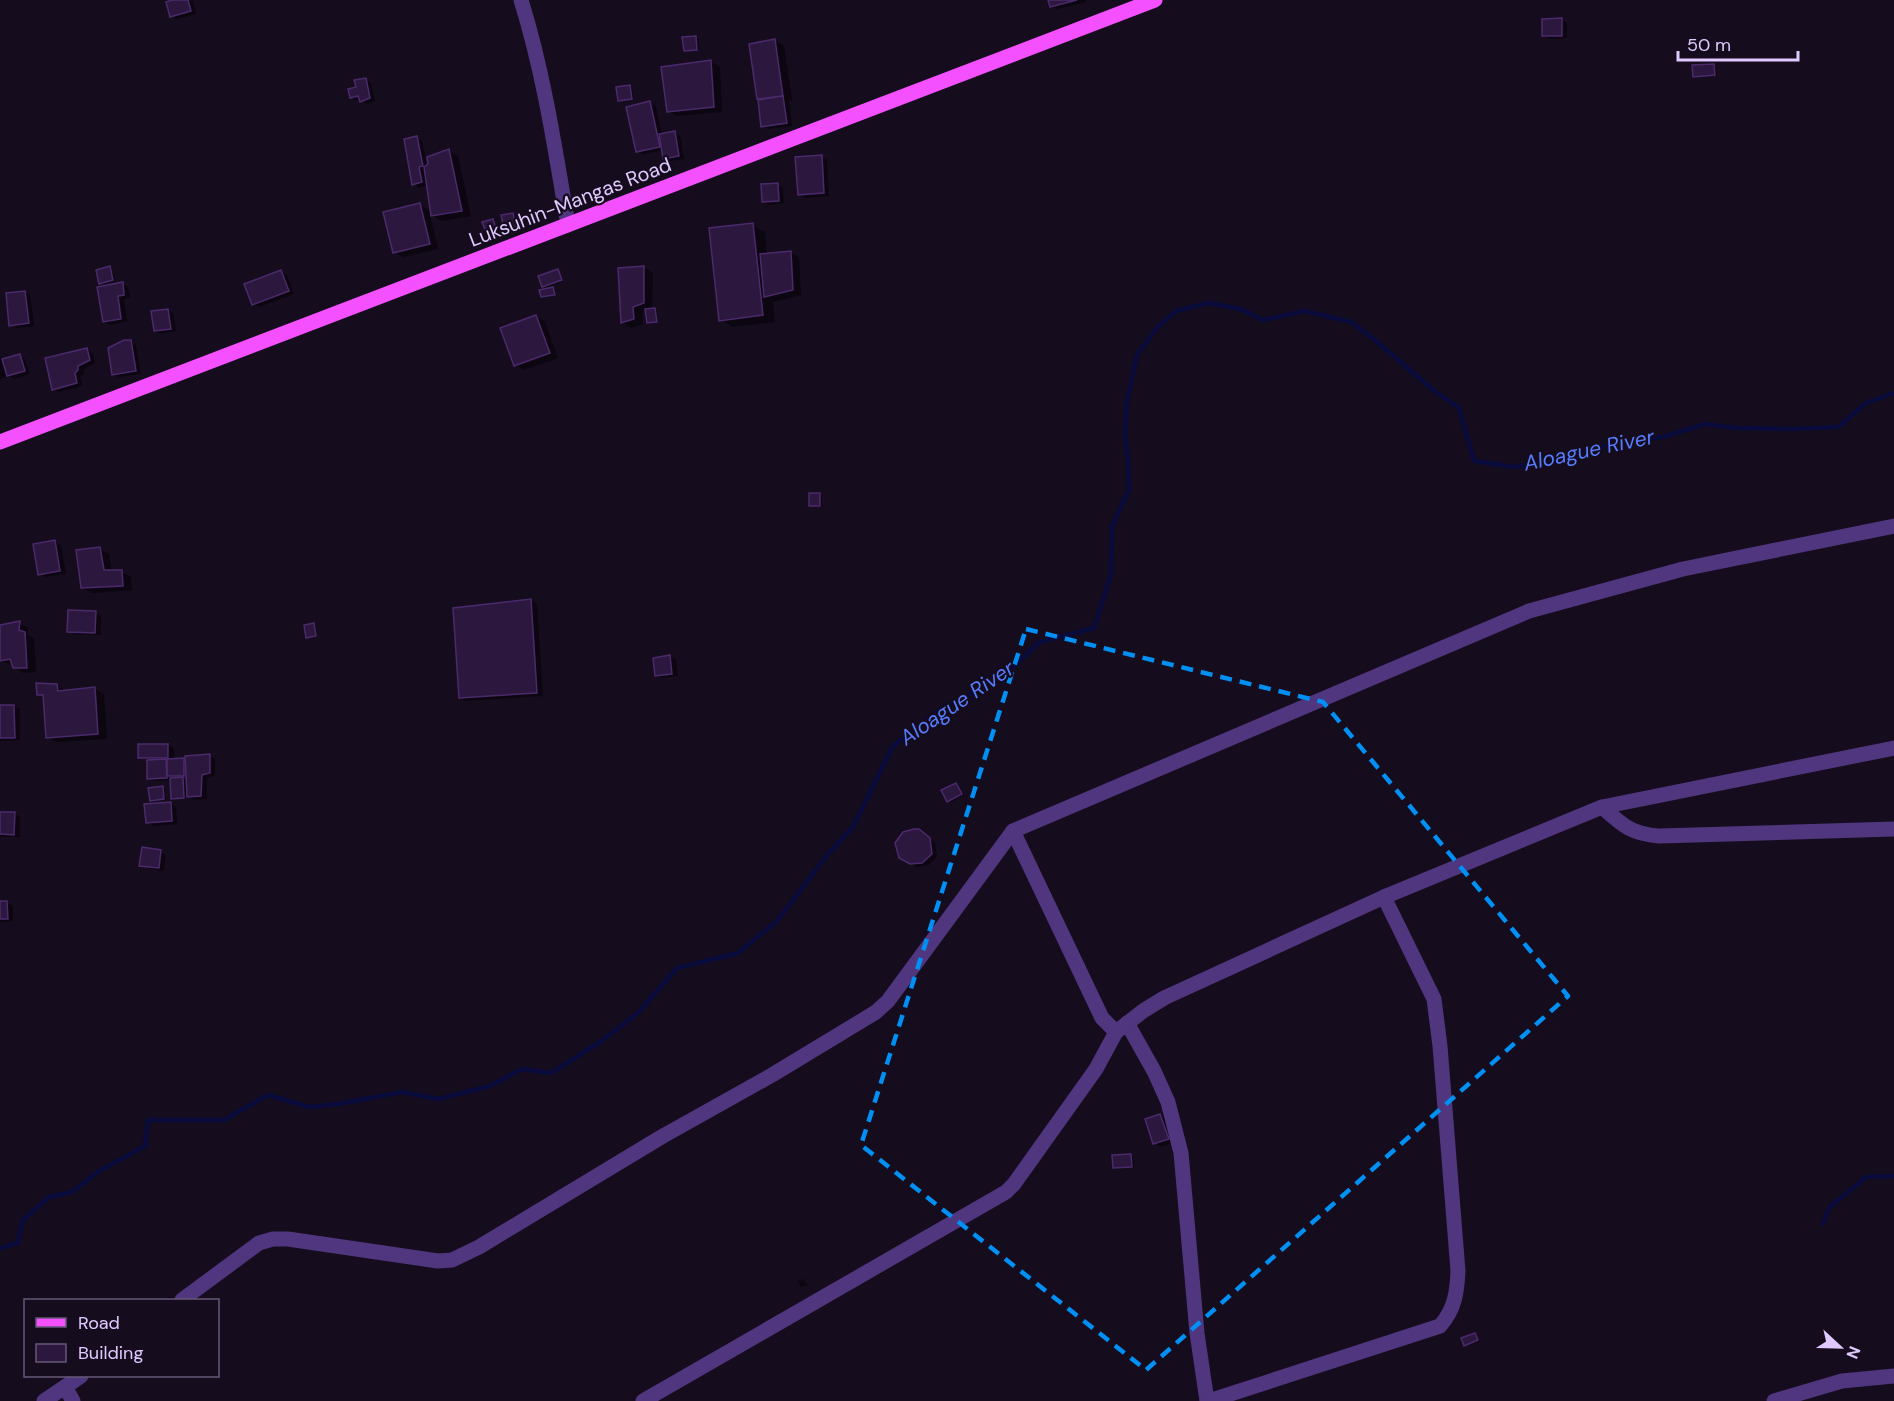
<svg xmlns="http://www.w3.org/2000/svg" width="1894" height="1401" font-family="'DM Sans',sans-serif">
  <style>
    .shadow { fill: #0007; fill-rule: evenodd }
    .lines { fill: none; stroke-linecap: round; stroke-linejoin: round }
    .stream { stroke: #080b3b; stroke-width: 4.5 }
    .building { fill: #2c183f; stroke: #4b2a6c; stroke-width: 1.5 }
    .minor { stroke: #4f367e; stroke-width: 15 }
    .major { stroke: #f450ff; stroke-width: 15 }
    .marked { fill: none; stroke: #0090f4; stroke-width: 4.5; stroke-dasharray: 12 8; stroke-linejoin: round }
    .labels { text-anchor: middle; stroke-width: 4.5; stroke-linejoin: round; paint-order: stroke }
    .street-label { font-size: 20px; fill: #e0c9ff; stroke: #150c1e }
    .water-label { font-size: 21px; font-style: italic; fill: #577dff; stroke: #150c1e }
  </style>
  <rect width="100%" height="100%" fill="#150c1e"/>
  <g class="shadow">
    <path d="M178 0 193 1 196 14 177 19 171 16Z"/>
    <path d="M1050 0H1086V2L1057 9 1051 6Z"/>
    <path d="M1561 20 1567 23V38L1549 39 1544 36Z"/>
    <path d="M696 37 698 39 699 50H685Z"/>
    <path d="M775 41 784 46 792 100 789 101 792 126 768 129 763 126V101L758 99Z"/>
    <path d="M711 62 720 67 722 112 677 116 668 111Z"/>
    <path d="M1714 66 1716 67 1717 76H1694Z"/>
    <path d="M365 79 371 83 375 101 367 104 361 99 357 100 351 97Z"/>
    <path d="M630 86 632 88 634 99 620 100Z"/>
    <path d="M650 103 656 106 662 135 674 133 680 136 684 159 670 161 665 158 663 150 643 154 637 151Z"/>
    <path d="M416 138 422 141 427 166 449 151 458 156 471 216 442 221 430 214 438 249 403 257 394 252 420 205 432 212 428 185 419 188 414 184Z"/>
    <path d="M821 157 827 160 829 196 805 198 799 194Z"/>
    <path d="M777 184 783 188 784 203 769 205 763 201Z"/>
    <path d="M513 214 515 216 518 232 509 234 506 233Z"/>
    <path d="M493 220 495 222 499 235 491 238 489 237Z"/>
    <path d="M752 225 765 232 767 255 790 252 799 257 801 295 773 302 775 322 733 327 721 320Z"/>
    <path d="M644 267 653 273 652 307 642 312 643 324 631 328 622 322Z"/>
    <path d="M110 268 112 269 115 281 103 284 100 283Z"/>
    <path d="M558 271 564 281 546 288 543 286Z"/>
    <path d="M281 272 287 275 294 294 259 307 253 304Z"/>
    <path d="M122 284 128 287 130 297 124 299 127 321 110 325 104 322Z"/>
    <path d="M553 289 555 290 556 296 542 297Z"/>
    <path d="M25 292 30 295 34 326 17 328 11 325Z"/>
    <path d="M168 310 174 314 176 331 161 334 155 330Z"/>
    <path d="M655 310 657 311 658 323 651 324 648 322Z"/>
    <path d="M536 316 545 322 558 358 524 370 515 365Z"/>
    <path d="M130 342 136 345 141 374 119 377 113 374Z"/>
    <path d="M87 349 93 353 95 363 84 369V374L80 376 82 386 59 392 53 389Z"/>
    <path d="M0 356 2 360 19 356 25 359 30 374 14 379 9 376 0 379Z"/>
    <path d="M810 495 822 496V507L810 505Z"/>
    <path d="M55 542 61 545 66 574 46 577 40 574Z"/>
    <path d="M100 549 109 554 112 572H121L131 577 132 590 92 593 82 587Z"/>
    <path d="M531 601 537 604 543 696 466 701 460 697Z"/>
    <path d="M96 613 101 616V635L74 634 68 631Z"/>
    <path d="M19 623 28 628V635L34 638 36 672 23 673 13 665 0 661V627Z"/>
    <path d="M314 625 316 626 317 637 309 638 307 637Z"/>
    <path d="M670 657 676 660 678 676 662 678 656 675Z"/>
    <path d="M57 686 66 691 95 689 104 694 107 739 57 742 48 737 45 698 38 695Z"/>
    <path d="M14 706 20 709V740L0 741V707Z"/>
    <path d="M168 745 174 748V760H183L187 762 209 756 215 759V775L207 778V799L194 800 185 795 186 799H175L172 798V780L155 781 149 778 148 760 140 757ZM179 776H187L188 782Z"/>
    <path d="M956 784 964 795 951 802 948 801Z"/>
    <path d="M163 788 165 789 166 800H151Z"/>
    <path d="M170 803 176 807 177 824 153 826 147 822Z"/>
    <path d="M0 813 15 814 20 817V837H0Z"/>
    <path d="M925 835 935 843 937 857 929 865 917 867 900 857Z"/>
    <path d="M161 852 166 855 164 871 147 868 141 865Z"/>
    <path d="M7 902 13 906V921L0 922V903Z"/>
    <path d="M1160 1115 1166 1119 1174 1142 1161 1147 1155 1143Z"/>
    <path d="M1131 1156 1133 1157 1134 1168 1115 1167Z"/>
    <path d="M803 1279 808 1285 801 1287 797 1281Z"/>
    <path d="M170 1297 174 1300H164Z"/>
    <path d="M1475 1334 1480 1341 1467 1346 1465 1345Z"/>
  </g>
  <g class="lines">
    <g class="stream">
      <path d="M1823 1224 1829 1208 1866 1177 1894 1176"/>
      <path d="M0 1248 18 1243 22 1221 49 1197 72 1192 99 1171 145 1146 148 1120H224L268 1095 309 1107 338 1104 402 1092 438 1099 490 1086 522 1069 551 1073 600 1042 638 1013 677 968 738 953 777 921 828 854 853 827 893 746 943 707 996 682 1040 642 1094 628 1111 575 1112 526 1129 490 1128 458 1125 435 1127 401 1137 355 1157 328 1176 311 1209 303 1241 309 1263 320 1305 311 1351 322 1375 340 1433 390 1459 408 1474 461 1515 467 1561 458 1620 442 1663 437 1705 424 1736 428 1793 429 1838 427 1866 403 1894 393"/>
    </g>
  </g>
  <g class="building">
    <path d="M172 0H188L191 11 170 17 166 2Z"/>
    <path d="M1048 0H1077L1050 7Z"/>
    <path d="M1562 18V36H1542V19Z"/>
    <path d="M696 36 697 50 684 51 682 37Z"/>
    <path d="M775 39 783 96 757 99 749 44Z"/>
    <path d="M711 60 714 107 667 112 661 67Z"/>
    <path d="M1714 64 1715 75 1693 77 1692 65Z"/>
    <path d="M366 78 370 98 360 102 358 96 350 98 348 89 356 87 354 80Z"/>
    <path d="M630 85 632 99 618 101 616 87Z"/>
    <path d="M783 96 787 123 761 127 758 100Z"/>
    <path d="M650 101 660 147 636 152 626 107Z"/>
    <path d="M675 131 679 156 663 159 659 134Z"/>
    <path d="M417 136 423 166 419 167 422 182 412 185 404 139Z"/>
    <path d="M449 149 462 211 431 216 424 167 428 164 427 157Z"/>
    <path d="M822 155 824 193 798 195 795 157Z"/>
    <path d="M778 183 779 201 762 202 761 184Z"/>
    <path d="M420 203 430 244 393 253 383 212Z"/>
    <path d="M513 213 517 231 505 234 501 215Z"/>
    <path d="M493 219 498 234 488 238 482 222Z"/>
    <path d="M753 223 763 315 719 321 709 228Z"/>
    <path d="M791 251 793 290 764 297 760 254Z"/>
    <path d="M110 266 113 280 99 284 96 270Z"/>
    <path d="M644 266V303L633 307 634 319 621 323 618 268Z"/>
    <path d="M558 269 562 280 542 287 538 276Z"/>
    <path d="M281 270 289 291 252 305 244 284Z"/>
    <path d="M123 282 124 295 118 296 121 319 103 322 97 287Z"/>
    <path d="M553 287 555 295 541 297 539 290Z"/>
    <path d="M25 291 29 323 9 326 6 293Z"/>
    <path d="M655 308 657 322 647 323 645 309Z"/>
    <path d="M168 309 171 329 154 331 151 311Z"/>
    <path d="M536 315 550 353 514 366 500 328Z"/>
    <path d="M124 340H131L136 371 112 375 108 348Z"/>
    <path d="M87 348 90 360 78 366V370L75 373 77 383 52 390 45 358Z"/>
    <path d="M20 354 25 371 7 376 2 359Z"/>
    <rect x="809" y="493" width="11" height="13"/>
    <path d="M55 540 60 571 38 575 33 544Z"/>
    <path d="M100 547 104 570H122L123 586 81 588 76 550Z"/>
    <path d="M531 599 537 693 459 698 453 608Z"/>
    <path d="M68 610 96 611 95 633 67 632Z"/>
    <path d="M20 621 19 630 25 632 27 668H13L10 659 0 661V625Z"/>
    <path d="M314 623 316 636 306 638 304 625Z"/>
    <path d="M670 655 672 674 655 676 653 658Z"/>
    <path d="M36 683 57 684 58 691 95 687 98 734 46 738 43 695H37Z"/>
    <path d="M0 705H14L15 738H0Z"/>
    <rect x="138" y="744" width="30" height="14"/>
    <path d="M210 754V773L202 775 201 796 187 797 185 756Z"/>
    <path d="M184 758V776H167V759Z"/>
    <path d="M166 759 167 778 147 779V760Z"/>
    <path d="M183 777 184 798 171 799 170 778Z"/>
    <path d="M956 783 962 794 947 802 941 790Z"/>
    <path d="M163 786 164 799 150 801 148 788Z"/>
    <path d="M171 802 172 821 146 823 144 804Z"/>
    <path d="M0 812H15L14 835 0 834Z"/>
    <path d="M914 829H919L930 838 932 854 922 863 910 864 899 858 895 843 903 832Z"/>
    <path d="M142 847 161 850 159 868 139 866Z"/>
    <path d="M0 901H7L8 919H0Z"/>
    <path d="M1160 1114 1169 1139 1153 1144 1145 1119Z"/>
    <path d="M1131 1154 1132 1167 1113 1168 1112 1155Z"/>
    <path d="M1475 1333 1478 1340 1464 1346 1461 1338Z"/>
  </g>
  <g class="lines">
    <g class="minor">
      <path d="M521 0C544 74 555 149 568 225"/>
      <path d="M1602 807C1622 825 1631 834 1659 836L1894 829"/>
      <path d="M1013 831 1102 1018 1116 1032"/>
      <path d="M1127 1023 1154 1071 1168 1102 1181 1153 1197 1333 1207 1401"/>
      <path d="M182 1300 259 1243 273 1239H288L438 1261 452 1260 479 1247 663 1136 772 1075 876 1012 888 1001 1013 831 1529 611 1683 569 1894 526"/>
      <path d="M65 1387 73 1401"/>
      <path d="M44 1401 81 1376"/>
      <path d="M643 1401 1006 1192 1014 1184 1096 1069 1116 1032 1143 1011 1164 998 1384 897 1602 807 1894 748"/>
      <path d="M1209 1401 1440 1326C1455 1309 1457 1292 1458 1271L1440 1046 1434 999 1384 897"/>
      <path d="M1774 1401 1842 1381 1894 1376"/>
    </g>
    <path class="major" d="M0 442 1155 0"/>
  </g>
  <path class="marked" d="M1026 629 1323 702 1568 996 1146 1370 861 1145Z"/>
  <g class="labels">
    <g class="street-label">
      <text transform="translate(570 202) rotate(-21)" y="7">Luksuhin-Mangas Road</text>
    </g>
    <g class="water-label">
      <text transform="translate(1589 450) rotate(-12)" y="7">Aloague River</text>
      <text transform="translate(957 703) rotate(-34)" y="7">Aloague River</text>
    </g>
  </g>
  <rect x="24" y="1299" width="195" height="78" fill="#150c1e" stroke="#665878" stroke-width="1.5"/>
  <rect x="36" y="1318" width="30" height="9" fill="#f450ff" stroke="#665878" stroke-width="1.5"/>
  <text x="78" y="1329" font-size="18" fill="#e0c9ff">Road</text>
  <rect x="36" y="1344" width="30" height="18" fill="#2c183f" stroke="#665878" stroke-width="1.5"/>
  <text x="78" y="1359" font-size="18" fill="#e0c9ff">Building</text>
  <g transform="translate(1840 1347) rotate(112)" stroke="#150c1e" stroke-width="4.5" paint-order="stroke">
  <path d="M0-4.5L10 22L0 15L-10 22Z" fill="#e0c9ff"/>
  <text y="-9" font-size="16" font-weight="bold" text-anchor="middle" fill="#e0c9ff">N</text>
  </g>
  <path d="M1678 51v9h120v-9" fill="none" stroke="#e0c9ff" stroke-width="3"/>
  <text x="1687" y="51" font-size="18" fill="#e0c9ff" stroke="#150c1e" stroke-width="4.5" paint-order="stroke">50 m</text>
</svg>
